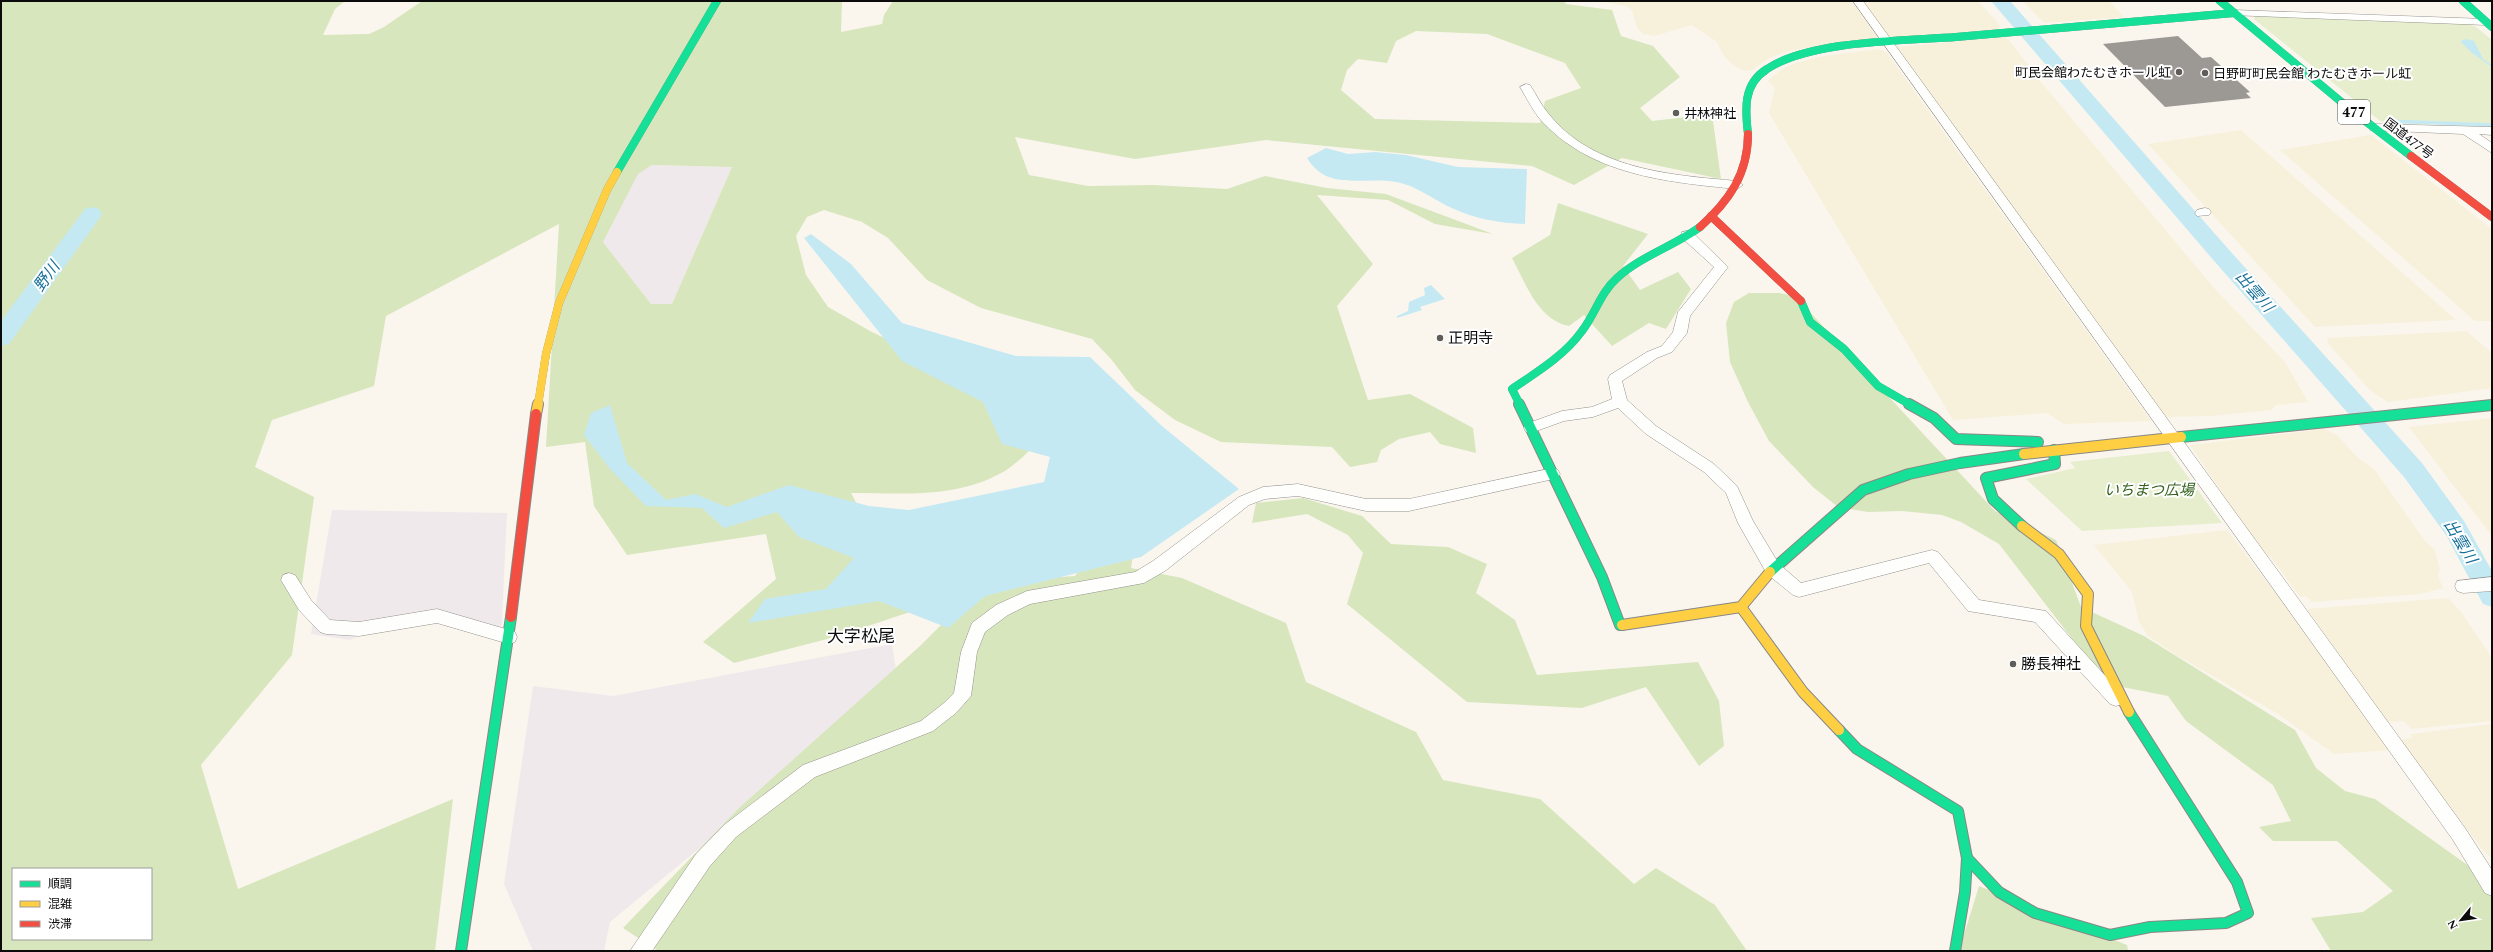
<svg xmlns="http://www.w3.org/2000/svg" width="2493" height="952" font-family="Spectral,'Noto Sans JP',serif">
  <style>
    .industrial { fill: #f0e9ec }
    .farmland { fill: #f7f0da }
    .green { fill: #e6eece }
    .forest { fill: #d7e6bc; fill-rule: evenodd }
    .water { fill: #c5e9f3 }
    .lines { fill: none; stroke-linecap: round; stroke-linejoin: round }
    .stream { stroke: #c5e9f3; stroke-width: 3.5 }
    .river { fill: #c5e9f3; fill-rule: evenodd }
    .building { fill: #9c9894 }
    .street-casing { stroke: #93918d; stroke-width: 1 }
    .fast-far1-casing { stroke: #898784; stroke-width: 8 }
    .fast-casing { stroke: #898784; stroke-width: 12 }
    .slow-far1-casing { stroke: #898784; stroke-width: 8 }
    .slow-casing { stroke: #898784; stroke-width: 12 }
    .jam-far1-casing { stroke: #898784; stroke-width: 8 }
    .jam-casing { stroke: #898784; stroke-width: 12 }
    .street { fill: #fefefc; fill-rule: evenodd }
    .fast-far1 { stroke: #16e098; stroke-width: 8 }
    .fast { stroke: #16e098; stroke-width: 10 }
    .slow-far1 { stroke: #ffcf43; stroke-width: 8 }
    .slow { stroke: #ffcf43; stroke-width: 10 }
    .jam-far1 { stroke: #f24e42; stroke-width: 8 }
    .jam { stroke: #f24e42; stroke-width: 10 }
    .poi-dot { fill: #5f5d5a; stroke: #fff; stroke-width: 1.5 }
    .labels { text-anchor: middle; stroke-width: 4; stroke-linejoin: round; paint-order: stroke }
    .far-poi-label { font-size: 13px; fill: #0b0b0b; stroke: #fff; text-anchor: start }
    .far-street-label { font-size: 13px; fill: #0b0b0b; stroke: #fff }
    .shield { fill: #fff; stroke: #545454; stroke-width: 1 }
    .shield-label { font-size: 14px; font-weight: bold; fill: #0b0b0b }
    .poi-label { font-size: 15px; fill: #0b0b0b; stroke: #fff; text-anchor: start }
    .park-label { font-size: 15px; font-style: italic; fill: #33611d; stroke: #fff }
    .water-label { font-size: 16px; font-style: italic; fill: #16709a; stroke: #fff }
    .quarter-label { font-size: 17px; fill: #0b0b0b; stroke: #fff }
  </style>
  <rect width="100%" height="100%" fill="#faf6ee"/>
  <g class="industrial">
    <path d="M652 165 732 167 672 304H651L603 242 638 173Z"/>
    <path d="M332 510 507 513 501 642 437 616 381 625 350 640 311 634Z"/>
    <path d="M892 644 908 748 798 767 610 922 604 951H533L504 884 533 686 613 696Z"/>
  </g>
  <g class="farmland">
    <path d="M1601 1H1851L1881 42 1817 46 1789 51 1769 58 1752 70 1745 71 1733 65 1724 56 1717 42 1692 25 1654 36 1643 34 1637 28 1632 10 1626 6Z"/>
    <path d="M1861 1H1978L2000 25 1998 30 1890 40Z"/>
    <path d="M2023 1H2109L2124 17 2044 23Z"/>
    <path d="M2004 37 2009 40 2041 82 2215 289 2285 362 2308 402 2276 405 2271 410 2210 416 2166 417 1896 49 1897 47Z"/>
    <path d="M1879 49 1887 53 2151 421 2064 424 2047 413 1953 420 1769 113 1775 88 1768 81 1782 69 1799 62 1824 56Z"/>
    <path d="M2241 130 2456 320 2315 327 2148 144Z"/>
    <path d="M2371 135 2492 229V321H2475L2280 150Z"/>
    <path d="M2466 331 2492 353V388L2388 402 2370 390 2327 342 2328 338Z"/>
    <path d="M2492 418V536L2409 427Z"/>
    <path d="M2324 429 2337 435 2356 456 2374 469 2425 541 2435 550 2440 569 2438 576 2443 588 2420 594 2312 602 2306 596 2300 597 2271 557 2264 555 2190 445Z"/>
    <path d="M2227 530 2286 607 2391 750 2334 754 2278 714 2178 656 2148 636 2139 622 2132 592 2094 545Z"/>
    <path d="M2448 598 2461 612 2492 658V721L2411 729 2404 721 2387 722 2307 609Z"/>
    <path d="M2492 724V858L2482 849 2400 740 2412 738 2411 734Z"/>
  </g>
  <g class="green">
    <path d="M2255 15 2469 24 2476 27 2492 40V126L2386 123 2379 120 2254 19Z"/>
    <path d="M2169 451 2222 523 2082 531 2026 479 2075 468 2070 462Z"/>
  </g>
  <g class="forest">
    <path d="M1 1H345L335 9 323 35 369 34 384 27 422 1H842L841 32 882 24 884 15 893 1H1564L1566 4 1612 10 1621 36 1653 46 1680 77 1640 108 1652 121 1712 114 1721 179 1622 158 1574 185 1532 166 1266 140 1135 159 1015 137 1029 175 1088 186 1153 185 1227 189 1265 176 1327 188 1386 194 1493 234 1435 224 1388 200 1317 195 1373 264 1337 306 1368 400 1410 394 1473 428 1476 453 1440 444 1430 432 1399 439 1381 450 1377 462 1350 467 1332 447 1221 442 1175 420 1135 390 1111 359 1092 339 981 308 927 280 888 238 862 222 824 210 807 217 796 236 806 275 828 307 872 332 968 378 1040 441C1028 451 1016 465 1003 472 956 499 902 493 851 493L913 611 835 637 734 663 703 642 776 579 766 534 627 555 594 506 585 442 546 447 559 224 386 316 374 386 272 420 255 467 314 497 292 655 201 765 238 889 453 799 435 951H1ZM1416 31 1487 34 1565 63 1581 88 1545 101 1540 123 1375 119 1341 90 1347 70 1358 59 1387 63 1396 41ZM652 165 732 167 672 304H651L603 242 638 174ZM13 869H151V939H13Z"/>
    <path d="M1558 203 1648 234 1623 266 1640 290 1678 272 1691 289 1666 329 1649 323 1612 346 1584 315 1569 326C1538 320 1526 284 1512 258L1550 235Z"/>
    <path d="M1749 293H1779L1795 296 1995 511 2056 540 2081 607 2144 636 2295 730 2316 768 2345 791 2375 799 2473 869 2492 898V951H2331L2311 918 2363 912 2393 891 2337 841H2273L2259 827 2291 821 2273 785 2186 721 2168 696 2107 684 1999 544 1961 522 1942 515 1902 511 1868 512 1838 507 1813 487 1769 441 1748 402 1730 362 1726 323 1734 302Z"/>
    <path d="M1303 498 1362 516 1391 544 1448 547 1487 564 1476 593 1515 620 1537 675 1698 662 1719 701 1724 746 1699 766 1646 687 1582 708 1467 702 1347 604 1363 553 1348 535 1307 514 1252 523 1256 503Z"/>
    <path d="M1137 529 1131 568 1182 578 1286 623 1306 682 1416 732 1443 780 1540 799 1634 884 1656 868 1715 905 1747 951H658L623 928 738 809 920 646 984 582 1075 576 1105 534Z"/>
    <path d="M1979 886 2127 945 2128 951H1959Z"/>
  </g>
  <g class="water">
    <path d="M2467 39 2474 41 2483 59 2492 65V67L2472 53 2461 42 2462 40Z"/>
    <path d="M1326 148 1348 154 1375 152 1406 155 1458 167 1527 169 1525 224C1500 223 1476 219 1454 209 1435 201 1416 185 1396 182 1364 176 1327 192 1307 158Z"/>
    <path d="M811 234 851 264 902 323 1016 356 1090 357 1162 426 1239 489 1141 557 985 596 948 628 879 601 748 623 765 599 826 589 854 558 799 537 777 512 724 528 702 508 646 506 611 470 584 435 591 413 610 405 627 463 666 500 695 494 727 507 789 485 869 506 909 510 1044 482 1050 457 1002 444 983 402 902 361 804 238Z"/>
    <path d="M1431 285 1445 299 1420 307 1422 310 1397 318V316L1408 311 1409 302 1425 295 1424 288Z"/>
  </g>
  <g class="lines">
    <path class="stream" d="M2387 121 2492 125"/>
    <g class="river">
      <path d="M1991 1H2010L2231 252 2422 463 2464 521 2492 571V607L2483 604 2446 535 2404 477 2215 262Z"/>
      <path d="M92 207 99 209 102 214 99 219 9 344 1 346V321L85 209Z"/>
    </g>
  </g>
  <path class="building" d="M2178 36 2202 58 2211 57 2250 92 2246 93 2251 98 2165 107 2103 44Z"/>
  <g class="lines">
    <g class="street-casing">
      <g id="street">
        <path d="M1853 1H1863L2465 828 2492 870V896L2485 893 2453 840Z"/>
        <path d="M2234 10 2486 19 2491 22 2486 25 2230 15V11Z"/>
        <path d="M1526 84 1530 85C1536 94 1541 105 1548 113 1593 170 1671 175 1737 181L1743 185 1737 189C1666 182 1589 175 1539 118 1532 109 1526 97 1520 87Z"/>
        <path d="M2374 124 2492 127V135L2479 134 2492 143V153L2463 134 2370 130 2368 128Z"/>
        <path d="M2205 208 2209 209 2211 212 2209 215 2197 216 2195 213 2197 210Z"/>
        <path d="M1687 231 1692 232 1728 267 1690 316 1687 333 1672 352 1657 358 1622 381 1627 400 1656 426 1714 464 1737 486 1753 521 1779 564 1801 583 1932 550 1938 552 1979 600 2046 611 2122 694 2125 699 2122 704 2116 706 2110 704 2035 622 1968 611 1929 563 1799 597 1793 595 1767 574 1738 523 1726 493 1704 472 1646 434 1618 408 1593 417 1564 421 1531 433 1526 432 1524 428 1526 424 1562 411 1592 407 1612 399 1608 379 1610 375 1647 352 1662 346 1673 332 1678 312 1714 267 1682 238 1681 235 1682 232Z"/>
        <path d="M1553 468 1558 470 1560 474 1558 478 1409 511H1366L1298 496 1265 499 1249 505 1165 571 1144 583 1030 604 1008 615 985 632 977 652 971 696 956 713 933 731 815 777 736 837 710 866 652 951H630L696 854 724 825 803 765 921 721 944 703 954 693 961 652 972 623 996 605 1027 591 1135 572 1153 561 1239 497 1263 487 1298 484 1366 499H1409Z"/>
        <path d="M289 573 295 575 311 600 330 620 359 622 437 609 509 630 515 632 517 637 515 642 509 644 437 623 359 636 326 634 320 632 299 610 281 580 283 575Z"/>
        <path d="M2492 577V591L2463 593 2457 591 2455 586 2457 581Z"/>
      </g>
    </g>
    <g class="fast-far1-casing">
      <g id="fast-far1">
        <path d="M2220 1 2351 110 2411 156"/>
        <path d="M2463 1 2492 27"/>
        <path d="M1748 134C1745 109 1743 84 1767 69 1811 40 1904 41 1956 37 2049 29 2141 21 2234 13"/>
        <path d="M617 172 717 1"/>
        <path d="M1801 301 1810 322 1844 349 1878 386 1911 405"/>
        <path d="M1520 405 1512 389C1537 372 1564 356 1582 331 1595 314 1601 292 1617 278 1641 256 1674 246 1700 227"/>
      </g>
    </g>
    <g class="fast-casing">
      <g id="fast">
        <path d="M1519 404 1602 577 1620 625H1622"/>
        <path d="M1909 404 1934 418 1956 439 2038 442"/>
        <path d="M2181 437 2492 405"/>
        <path d="M2022 526 1993 499 1986 478 2055 464 2054 450"/>
        <path d="M1770 572 1863 490 1909 474 1960 463 2024 454"/>
        <path d="M1839 730 1857 749 1958 811 1967 858 1965 892 1955 951"/>
        <path d="M1967 858 1999 892 2035 913 2110 935 2150 927 2226 923 2248 913 2237 882 2129 712"/>
        <path d="M461 951 511 617"/>
      </g>
    </g>
    <g class="slow-far1-casing">
      <path id="slow-far1" d="M538 405 546 354 559 303 607 190 617 172"/>
    </g>
    <g class="slow-casing">
      <g id="slow">
        <path d="M536 414 538 404"/>
        <path d="M2024 454 2181 437"/>
        <path d="M2022 526 2059 554 2088 594 2086 626 2129 712"/>
        <path d="M1741 607 1803 692 1839 730"/>
        <path d="M1622 625 1741 607 1770 572"/>
      </g>
    </g>
    <g class="jam-far1-casing">
      <g id="jam-far1">
        <path d="M2411 156 2492 217"/>
        <path d="M1711 216 1801 301"/>
        <path d="M1700 227C1729 201 1748 174 1748 134"/>
      </g>
    </g>
    <g class="jam-casing">
      <path id="jam" d="M511 617 536 414"/>
    </g>
    <use href="#street" class="street"/>
    <use href="#fast-far1" class="fast-far1"/>
    <use href="#fast" class="fast"/>
    <use href="#slow-far1" class="slow-far1"/>
    <use href="#slow" class="slow"/>
    <use href="#jam-far1" class="jam-far1"/>
    <use href="#jam" class="jam"/>
  </g>
  <g class="poi-dot">
    <circle cx="2179" cy="72" r="4"/>
    <circle cx="2205" cy="73" r="4"/>
    <circle cx="1676" cy="113" r="4"/>
    <circle cx="1440" cy="338" r="4"/>
    <circle cx="2013" cy="664" r="4"/>
  </g>
  <g class="labels">
    <g class="far-poi-label">
      <text x="2171" y="77" text-anchor="end">町民会館わたむきホール虹</text>
      <text x="2213" y="78">日野町町民会館 わたむきホール虹</text>
      <text x="1684" y="118">井林神社</text>
    </g>
    <g class="far-street-label">
      <text transform="translate(2409 138) rotate(37)" y="5">国道477号</text>
    </g>
    <rect class="shield" x="2338" y="100" width="32" height="24" rx="3"/>
    <g class="shield-label">
      <text x="2354" y="117">477</text>
    </g>
    <g class="poi-label">
      <text x="1448" y="343">正明寺</text>
      <text x="2021" y="669">勝長神社</text>
    </g>
    <g class="park-label">
      <text x="2149" y="495">いちまつ広場</text>
    </g>
    <g class="water-label">
      <text transform="translate(46 276) rotate(-54)" y="6">野川</text>
      <text transform="translate(2255 291) rotate(49)" y="6">出雲川</text>
      <text transform="translate(2461 541) rotate(59)" y="6">出雲川</text>
    </g>
    <g class="quarter-label">
      <text x="861" y="642">大字松尾</text>
    </g>
  </g>
  <rect width="2493" height="952" fill="none" stroke="#0b0b0b" stroke-width="4"/>
  <rect x="12" y="868" width="140" height="72" fill="#ffffff" stroke="#9d9d9d"/>
  <rect x="20" y="881" width="20" height="6" fill="#16e098" stroke="#9d9d9d"/>
  <text x="48" y="888" font-size="12" fill="#0b0b0b">順調</text>
  <rect x="20" y="901" width="20" height="6" fill="#ffcf43" stroke="#9d9d9d"/>
  <text x="48" y="908" font-size="12" fill="#0b0b0b">混雑</text>
  <rect x="20" y="921" width="20" height="6" fill="#f24e42" stroke="#9d9d9d"/>
  <text x="48" y="928" font-size="12" fill="#0b0b0b">渋滞</text>
  <g transform="translate(2461 920) rotate(241)" stroke="#ffffff" stroke-width="3" paint-order="stroke">
  <path d="M0-3L7 15L0 10L-7 15Z" fill="#0b0b0b"/>
  <text y="-6" font-size="11" font-weight="bold" text-anchor="middle" fill="#0b0b0b">N</text>
  </g>
</svg>
